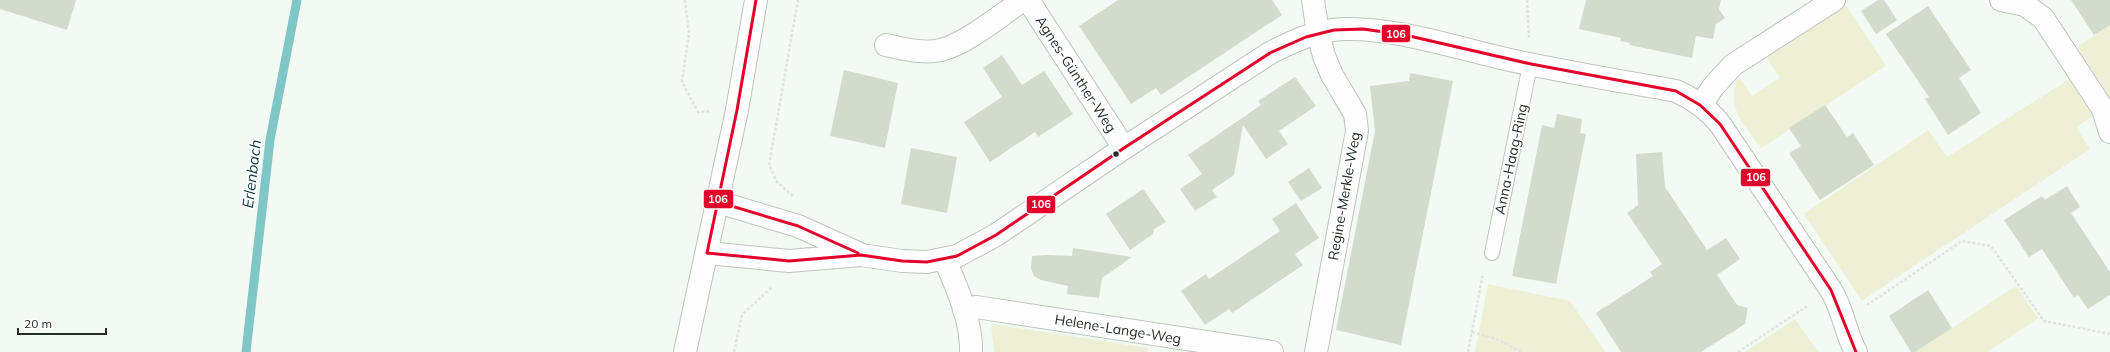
<svg xmlns="http://www.w3.org/2000/svg" width="2110" height="352" font-family="Mulish,sans-serif">
  <style>
    .green { fill: #edf0d5 }
    .lines { fill: none; stroke-linecap: round; stroke-linejoin: round }
    .stream { stroke: #81c6c6; stroke-width: 9 }
    .building { fill: #d2dccc }
    .lane-casing { stroke: #bdc5be; stroke-width: 16 }
    .street-casing { stroke: #bdc5be; stroke-width: 24 }
    .secondary-casing { stroke: #bdc5be; stroke-width: 24 }
    .path { stroke: #e0e3e0; stroke-width: 2.5; stroke-dasharray: 3 2; stroke-linecap: butt }
    .lane { stroke: #fdfefd; stroke-width: 14 }
    .street { stroke: #fdfefd; stroke-width: 22 }
    .secondary { stroke: #fdfefd; stroke-width: 22 }
    .bus-1-casing { stroke: #fff; stroke-width: 6 }
    .bus-1 { stroke: #e4002b; stroke-width: 3 }
    .bus-dot { fill: #242e26; stroke: #fff; stroke-width: 1.5 }
    .labels { text-anchor: middle; stroke-width: 3.5; stroke-linejoin: round; paint-order: stroke }
    .street-label { font-size: 14px; fill: #242e26; stroke: #fff }
    .water-label { font-size: 15px; font-style: italic; fill: #073738; stroke: #fff }
    .line-badge { stroke: #fff; stroke-width: 1.5 }
    .badge-label { font-size: 11px; text-anchor: middle; font-weight: bold; fill: #fff }
  </style>
  <rect width="100%" height="100%" fill="#f2faf3"/>
  <g class="green">
    <path d="M1846 6 1886 66 1761 148C1743 122 1729 113 1736 80L1740 78 1752 96 1780 78 1767 58Z"/>
    <path d="M2110 25V97L2077 47Z"/>
    <path d="M2069 79 2093 116 2076 127 2090 149 1862 301 1804 214 1928 130 1947 157Z"/>
    <path d="M1488 284 1570 301 1605 352H1475Z"/>
    <path d="M2016 286 2038 318 1987 352H1915Z"/>
    <path d="M1795 319 1818 352H1745Z"/>
    <path d="M991 324 1148 348 1147 352H994Z"/>
  </g>
  <g class="lines">
    <path class="stream" d="M246 352 270 140 297 0"/>
  </g>
  <g class="building">
    <path d="M0 0H76L67 30 0 9Z"/>
    <path d="M1118 0H1272L1282 15 1161 95 1156 88 1131 104 1079 26Z"/>
    <path d="M1586 0H1721L1719 9 1725 18 1716 24 1713 39 1696 36 1692 58 1629 45 1630 43 1620 41 1621 38 1579 29Z"/>
    <path d="M1878 0H1884L1897 20 1876 34 1861 11Z"/>
    <path d="M2071 0H2110V25L2094 35Z"/>
    <path d="M1928 6 1971 70 1959 78 1981 113 1948 135 1925 99 1929 97 1886 34Z"/>
    <path d="M1002 55 1022 85 1044 71 1073 114 1038 137 1035 132 990 162 964 122 1002 97 983 68Z"/>
    <path d="M844 70 898 83 885 148 830 136Z"/>
    <path d="M1410 73 1453 81 1401 345 1336 330 1375 131 1370 86 1409 81Z"/>
    <path d="M1295 77 1316 106 1279 131 1288 144 1266 159 1243 125 1234 175 1212 190 1217 197 1195 211 1180 189 1202 174 1188 155 1261 105 1258 101Z"/>
    <path d="M1825 105 1847 137 1853 133 1874 165 1820 200 1789 153 1801 146 1789 128Z"/>
    <path d="M1557 114 1582 119 1580 133 1586 134 1556 284 1512 276 1542 125 1554 128Z"/>
    <path d="M911 148 957 157 947 213 901 204Z"/>
    <path d="M1662 152 1665 187 1707 250 1726 238 1740 259 1717 275 1737 305 1748 308 1745 324 1701 352H1621L1596 313 1653 276 1650 272 1662 264 1627 213 1638 205 1636 154Z"/>
    <path d="M1309 168 1322 188 1301 201 1288 182Z"/>
    <path d="M2067 186 2080 207 2071 213 2110 272V295L2088 309 2078 295 2074 298 2042 249 2029 257 2004 220 2042 196 2045 200Z"/>
    <path d="M1143 189 1166 222 1154 229 1153 234 1130 250 1106 214Z"/>
    <path d="M1296 203 1319 238 1295 254 1303 265 1232 313 1229 309 1205 325 1181 291 1206 274 1209 279 1280 231 1272 219Z"/>
    <path d="M1073 248 1132 257 1102 278 1099 298 1067 294 1068 286 1041 280 1034 276 1031 268 1032 256 1046 255 1072 256Z"/>
    <path d="M1928 290 1952 328 1915 352H1911L1889 316Z"/>
  </g>
  <g class="lines">
    <g class="lane-casing">
      <path id="lane" d="M1492 253 1530 65"/>
    </g>
    <g class="street-casing">
      <g id="street">
        <path d="M1028 0 1124 148"/>
        <path d="M1313 0 1318 33 1324 56 1332 75 1355 114 1357 131 1316 352"/>
        <path d="M2001 0 2025 5 2043 18 2103 109 2110 132"/>
        <path d="M886 45C904 49 923 54 941 50 966 44 1001 15 1023 0"/>
        <path d="M1701 105 1713 87 1733 65 1834 0"/>
        <path d="M718 202 798 226 860 254"/>
        <path d="M707 253 789 261 861 255 902 261 927 262 957 256 996 235 1124 148 1270 53C1293 41 1317 30 1344 29 1394 27 1460 49 1510 60 1565 72 1621 81 1676 91 1694 99 1708 109 1720 124L1831 290C1843 309 1845 332 1856 352"/>
        <path d="M945 260C957 288 972 321 971 352"/>
        <path d="M964 310 976 307 1272 352"/>
      </g>
    </g>
    <g class="secondary-casing">
      <path id="secondary" d="M685 352 737 110 756 0"/>
    </g>
    <g class="path">
      <path d="M685 0 689 33 682 82 698 112 711 111"/>
      <path d="M1527 0 1529 37"/>
      <path d="M793 196 777 182 769 165 798 0"/>
      <path d="M1867 305 1962 241 1991 246 2044 321 2110 334"/>
      <path d="M1472 332 1497 339 1521 352"/>
      <path d="M734 352 742 315 772 287"/>
      <path d="M1468 352 1483 273"/>
      <path d="M1738 352 1809 305"/>
    </g>
    <use href="#lane" class="lane"/>
    <use href="#street" class="street"/>
    <use href="#secondary" class="secondary"/>
    <g class="bus-1-casing">
      <g id="bus-1">
        <path d="M756 0 737 110 707 253 789 261 861 255 902 261 927 262 957 256 996 235 1124 148 1270 53 1306 37 1334 30 1363 29 1405 35 1531 64 1676 91 1700 105 1720 124 1831 290 1856 352"/>
        <path d="M718 202 798 226 858 253"/>
      </g>
    </g>
    <use href="#bus-1" class="bus-1"/>
  </g>
  <circle class="bus-dot" cx="1116" cy="154" r="3.5"/>
  <g class="labels">
    <g class="street-label">
      <text transform="translate(1076 74) rotate(57)" y="5">Agnes-Günther-Weg</text>
      <text transform="translate(1511 159) rotate(-78)" y="5">Anna-Haag-Ring</text>
      <text transform="translate(1344 196) rotate(-80)" y="5">Regine-Merkle-Weg</text>
      <text transform="translate(1118 329) rotate(9)" y="5">Helene-Lange-Weg</text>
    </g>
    <g class="water-label">
      <text transform="translate(252 174) rotate(-83)" y="5">Erlenbach</text>
    </g>
  </g>
  <g class="line-badge">
    <rect x="1381" y="24" width="30" height="19" rx="4" fill="#e4002b"/>
    <rect x="1740" y="168" width="31" height="19" rx="4" fill="#e4002b"/>
    <rect x="703" y="189" width="31" height="20" rx="4" fill="#e4002b"/>
    <rect x="1026" y="195" width="30" height="19" rx="4" fill="#e4002b"/>
  </g>
  <g class="badge-label">
    <text x="1396" y="38">106</text>
    <text x="1756" y="181">106</text>
    <text x="718" y="203">106</text>
    <text x="1041" y="208">106</text>
  </g>
  <path d="M18 328v6h88v-6" fill="none" stroke="#242e26" stroke-width="2"/>
  <text x="24" y="328" font-size="12" fill="#242e26" stroke="#ffffff" stroke-width="3" paint-order="stroke">20 m</text>
</svg>
